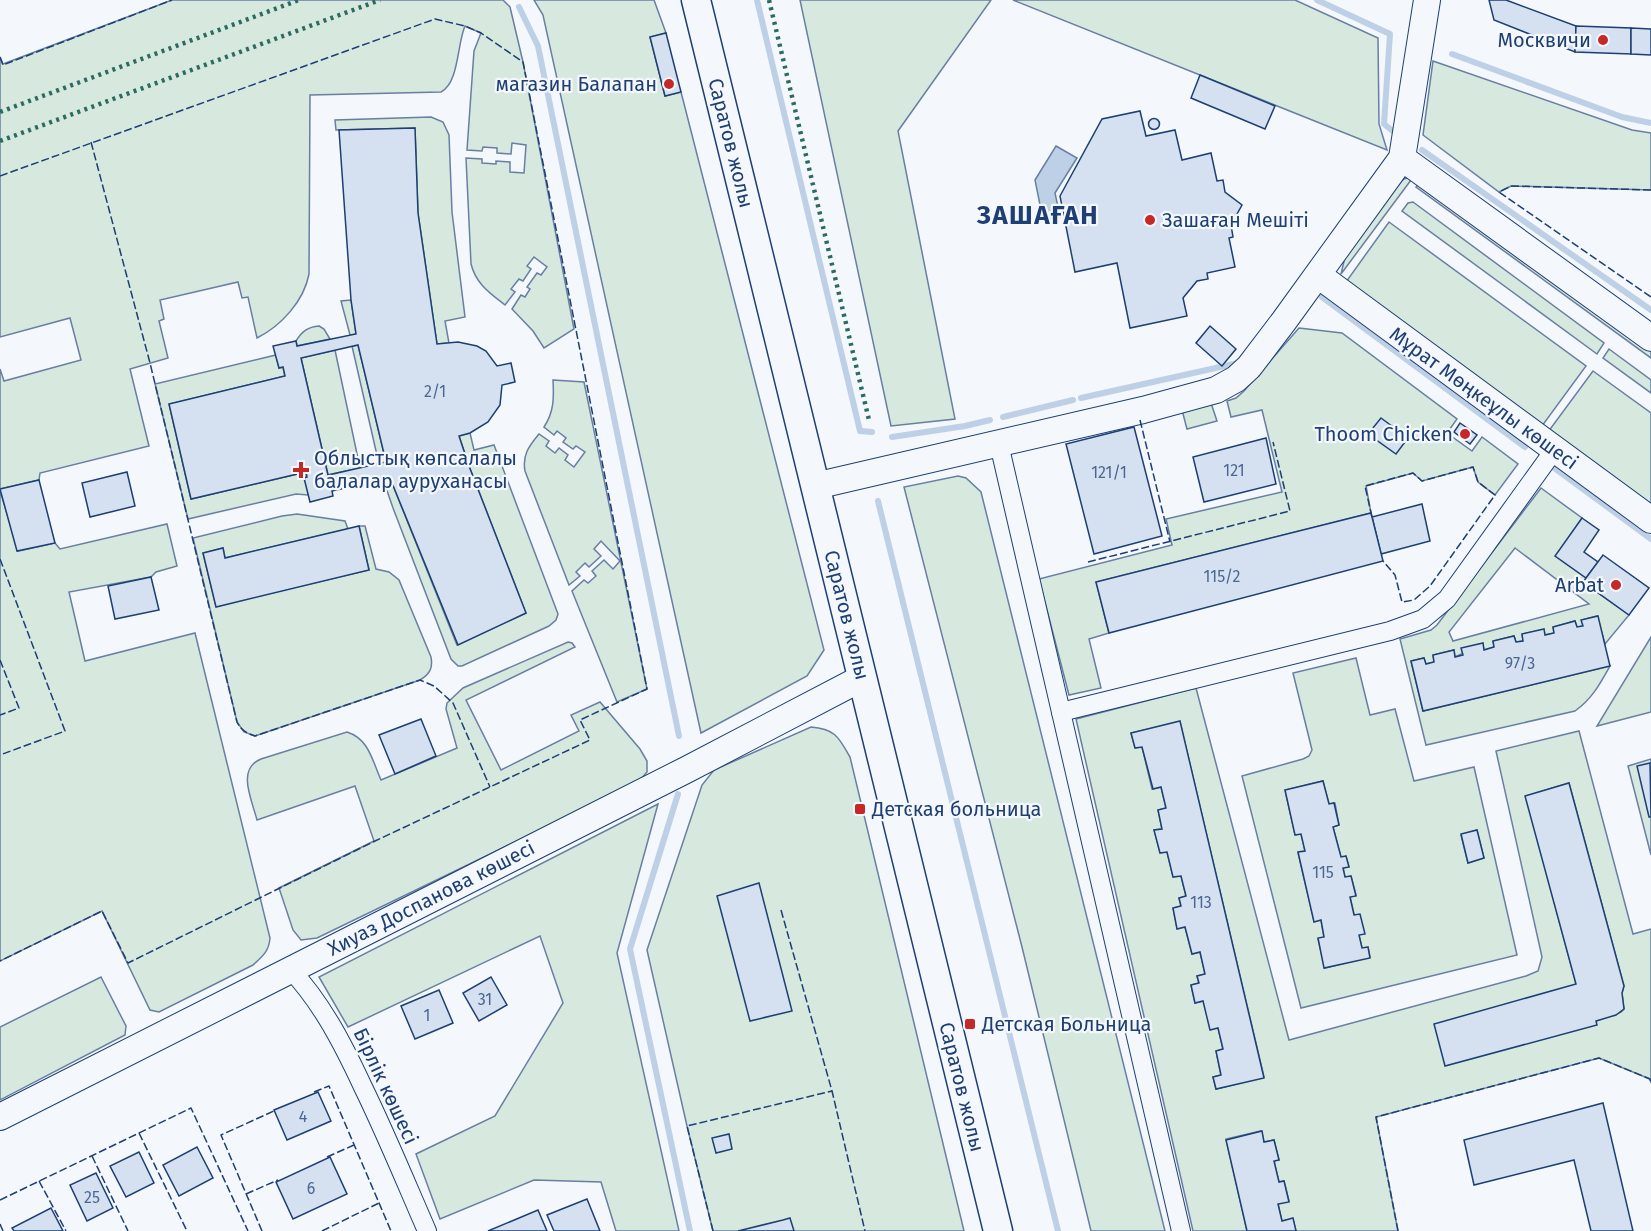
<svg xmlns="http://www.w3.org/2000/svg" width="1651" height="1231" font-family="'Fira Sans',sans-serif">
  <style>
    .green { fill: #d7e8df; stroke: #687fa3; stroke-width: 1.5; fill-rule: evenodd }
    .water { fill: #bed0e5; stroke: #687fa3; stroke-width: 1.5 }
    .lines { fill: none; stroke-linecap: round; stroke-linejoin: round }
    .stream { stroke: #bed0e5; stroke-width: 6 }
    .building { fill: #d5e0f0; stroke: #1d3f73; stroke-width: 1.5; fill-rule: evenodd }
    .street-casing { stroke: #1d3f73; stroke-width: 20 }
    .secondary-casing { stroke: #1d3f73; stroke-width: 28 }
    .primary-casing { stroke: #1d3f73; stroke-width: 31 }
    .street { stroke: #f4f7fb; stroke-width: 18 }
    .secondary { stroke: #f4f7fb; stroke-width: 26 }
    .primary { stroke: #f4f7fb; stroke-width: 28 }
    .hedge { stroke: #2c6c60; stroke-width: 4.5; stroke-dasharray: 3 4.5; stroke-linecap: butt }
    .fence { stroke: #1d3f73; stroke-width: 1.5; stroke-dasharray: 8 3; stroke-linecap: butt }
    .poi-dot { fill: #c62828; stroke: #f4f7fb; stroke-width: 2 }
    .labels { text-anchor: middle; stroke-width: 4.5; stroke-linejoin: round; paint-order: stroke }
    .number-label { font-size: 16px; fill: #4b6792 }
    .poi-label { font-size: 20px; fill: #1d3f73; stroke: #f4f7fb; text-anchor: end }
    .street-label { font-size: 20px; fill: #1d3f73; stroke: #f4f7fb }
    .district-label { font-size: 26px; font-weight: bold; letter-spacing: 1.5px; fill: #1d3f73; stroke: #f4f7fb }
  </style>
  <rect width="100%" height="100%" fill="#f4f7fb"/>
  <g class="green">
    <path d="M172 0H503L510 7 523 62 574 329 544 348 533 331 512 309 521 295 525 297 530 289 527 287 537 273 541 275 547 267 534 257 527 266 531 269 523 281 519 279 511 289 515 292 505 305C490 293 476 284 471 264L466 158 482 159V163L496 164V161L510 162V172L524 173 526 145 512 143 511 154 497 153V148L483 147 482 151 467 150 474 51 481 33 465 26C457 44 459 83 441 92L310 95 309 274C304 301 281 326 257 338L248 297 242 298 238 282 160 300 164 319 159 321 168 358 130 369 149 446 40 473 39 480 0 489V369L4 381 81 360 70 318 0 337V57L3 64Z"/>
    <path d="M534 0H654L666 33 650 37 665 96 681 92 824 650 807 676 701 733 543 15Z"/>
    <path d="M800 0H991L898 131 955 419 891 426Z"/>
    <path d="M1013 0H1295L1378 38 1379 124 1387 150Z"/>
    <path d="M1433 61 1632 130 1651 133V190L1511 186 1499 192 1423 135Z"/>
    <path d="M431 117 443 122 449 135 452 212 465 317 445 321 449 343 437 344 418 213 415 128 336 130 335 120Z"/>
    <path d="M1414 176 1341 274 1345 257 1396 186 1404 179Z"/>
    <path d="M1420 181 1651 350V358L1416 187Z"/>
    <path d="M1413 202 1604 343 1597 354 1402 211 1408 203Z"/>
    <path d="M1389 222 1586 366 1542 426 1346 282Z"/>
    <path d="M351 300 356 334 350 335 341 301Z"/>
    <path d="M319 326 324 329 330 339 297 346 296 341C302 331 308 327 319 326Z"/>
    <path d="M1299 328 1342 333 1457 419 1447 433 1472 451 1482 437 1518 464 1495 495 1478 482 1473 467 1422 481 1413 473 1366 486 1371 513 1096 582 1109 633 1089 639 1101 688 1069 695 1039 579 1172 545 1166 519 1282 492 1262 410 1231 417 1227 401 1236 398 1244 391Z"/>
    <path d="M358 345 386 462 379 464 352 346Z"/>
    <path d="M1609 349 1651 380V393L1603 358Z"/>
    <path d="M335 350 360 468 328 475 301 358Z"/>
    <path d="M276 355 279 368 283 367 285 376 169 404 191 499 306 472 308 495 296 494 188 519 155 384Z"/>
    <path d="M1593 371 1651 413V505L1548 432Z"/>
    <path d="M553 380 584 382 647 689 617 702 572 591 584 580 588 583 596 576 592 571 604 560 613 569 620 561 601 541 594 549 601 556 589 567 585 563 576 572 580 576 569 585 525 471C522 455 529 446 539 434L549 441 546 446 555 453 559 448 568 455 565 460 574 467 585 452 576 446 573 449 563 442 566 438 557 431 554 435 544 427C554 412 554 398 553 380Z"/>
    <path d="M1211 403 1217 421 1187 429 1182 410Z"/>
    <path d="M470 433 474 450 494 445 558 614 556 620 549 626 462 666H458L451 659 393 508 383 479 390 478 457 645 526 613 469 466 459 436Z"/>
    <path d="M958 476 966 478 981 492 1165 1231H1091L1022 947 904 487Z"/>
    <path d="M1541 488 1582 518 1556 556 1586 578 1584 583 1629 615 1605 644 1597 616 1582 620 1583 626 1577 627 1575 621 1553 627 1554 633 1545 635 1544 630 1522 634 1523 641 1516 642 1514 636 1493 641 1494 647 1484 650 1483 644 1455 657 1454 650 1433 655 1434 662 1426 664 1424 658 1411 661 1423 711 1610 666C1600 684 1592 699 1575 711L1426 745 1400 639 1431 630 1437 625ZM1515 548 1589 604 1453 641 1449 632Z"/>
    <path d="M0 490 18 551 55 543 60 549 167 524 177 566 156 572 151 577 69 592 85 661 195 633 270 938C269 951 263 956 253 965L159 1012 150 1010 102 911 0 961Z"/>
    <path d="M297 514 345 521 348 529 225 558 223 548 203 553 216 606 369 570 359 526H365L376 569 389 572 399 580 431 657C433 668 430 674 420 680L255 736 244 732 237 722 193 538 282 516Z"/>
    <path d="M1651 637V712L1597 726Z"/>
    <path d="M568 642 572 643 575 647 466 700 501 770 579 731 571 715 600 702 640 749 647 761V772L639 781 628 787 317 938 301 940 293 930 279 888 374 841 355 786 257 820C252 800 236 769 261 759L347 732C369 739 372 760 381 780L457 748 446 709 447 703 463 688Z"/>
    <path d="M1356 658 1370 715 1395 709 1414 781 1474 767 1517 955 1301 1008 1242 776 1303 759 1309 756 1312 750 1293 673ZM1323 781 1329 804 1335 803 1339 825 1333 827 1341 857 1346 856 1349 867 1343 868 1345 877 1351 876 1356 895 1350 897 1362 948 1368 947 1370 957 1325 968 1318 939 1324 937 1321 920 1314 921 1298 853 1305 851 1301 834 1295 835 1285 790ZM1477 830 1484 858 1468 863 1461 835Z"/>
    <path d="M1196 688 1289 1040 1526 976 1538 971 1542 957 1496 751 1579 731 1633 934 1651 929V1083L1650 1079 1599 1058 1376 1117 1398 1231H1296L1293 1219 1282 1221 1278 1204 1289 1201 1284 1181 1279 1182 1274 1161 1279 1160 1274 1140 1264 1142 1261 1131 1226 1139 1247 1231H1193L1076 719ZM1180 722 1264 1077 1216 1089 1213 1077 1221 1075 1216 1051 1223 1049 1218 1028 1203 1001 1195 1003 1191 985 1199 983 1197 976 1205 974 1200 952 1192 954 1185 927 1177 928 1173 908 1181 906 1179 898 1186 896 1181 876 1173 877 1167 852 1160 853 1154 830 1162 829 1158 810 1166 808 1161 787 1152 789 1142 747 1135 748 1131 733ZM1569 783 1624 986 1622 993 1624 1009 1621 1012 1596 1021 1576 984 1526 796Z"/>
    <path d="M811 727C836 729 839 738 850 757L964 1231H713L687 1126 647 950 702 785 714 770Z"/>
    <path d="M1651 759V855L1628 766Z"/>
    <path d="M658 804 617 953 679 1231H616L601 1182 534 1180 440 1219 416 1154 495 1116 563 1003 540 936 348 1027 319 977Z"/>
    <path d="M101 977 126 1026 125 1035 0 1100V1027Z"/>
  </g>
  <path class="water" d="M1056 146 1077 158 1055 193 1060 217 1043 220 1035 180Z"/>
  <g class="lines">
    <g class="stream">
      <path d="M757 0 860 431 872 432"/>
      <path d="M1317 0 1390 34 1384 124 1394 132"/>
      <path d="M519 7 538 46 679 736"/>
      <path d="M1452 54 1622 117 1651 123"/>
      <path d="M1422 150 1651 310"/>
      <path d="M1322 297 1525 447"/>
      <path d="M1081 398 1238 363"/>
      <path d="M1003 417 1073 400"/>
      <path d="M892 437 965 426 990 420"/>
      <path d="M1553 467 1651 539"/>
      <path d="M878 501 1058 1231"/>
      <path d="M678 794 630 949 690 1231"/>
    </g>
  </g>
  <g class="building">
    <path d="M1489 0H1506L1576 26 1575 52 1494 20Z"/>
    <path d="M1576 26 1631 28V54L1575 52Z"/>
    <path d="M1631 28 1651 29V55L1631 54Z"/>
    <path d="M666 33 681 92 665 96 650 37Z"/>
    <path d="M1200 75 1275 106 1265 129 1191 98Z"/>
    <path d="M1140 111 1146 136 1175 130 1182 160 1211 153 1217 181 1223 180 1225 192 1242 205 1231 225 1233 237 1229 238 1235 267 1207 273 1208 279 1197 281 1183 298 1187 316 1130 328 1117 263 1075 272 1060 196 1102 119Z"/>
    <circle cx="1154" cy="124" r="5.5"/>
    <path d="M415 128 418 213 437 344 458 342 477 346 486 351 497 366 511 363 515 382 502 385 500 405 488 422 470 433 459 436 469 466 526 613 458 645 390 478 332 491 333 496 310 502 304 478 307 477 306 472 191 499 169 404 285 376 283 367 279 368 273 346 296 341 297 346 356 334 351 300 339 130ZM358 345 386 462 328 475 301 358Z"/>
    <path d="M1210 326 1236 349 1222 366 1196 343Z"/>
    <path d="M1381 418 1408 438 1396 454 1368 434Z"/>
    <path d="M1460 423 1477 435 1470 444 1454 432Z"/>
    <path d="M1134 427 1162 536 1094 554 1066 444Z"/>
    <path d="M1266 438 1276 484 1204 502 1193 457Z"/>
    <path d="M127 472 135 506 90 517 82 483Z"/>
    <path d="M39 480 55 543 17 551 0 489Z"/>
    <path d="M1422 504 1430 541 1381 554 1372 517Z"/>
    <path d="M1371 513 1383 561 1109 633 1096 582Z"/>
    <path d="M1582 518 1599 530 1584 552 1598 562 1586 578 1555 556Z"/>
    <path d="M359 526 369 570 216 607 203 553 223 548 225 558Z"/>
    <path d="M1603 555 1649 588 1629 615 1583 582Z"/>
    <path d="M151 577 159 610 115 619 108 586Z"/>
    <path d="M1598 616 1610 666 1423 711 1411 661 1424 658 1426 664 1434 662 1433 655 1454 650 1455 657 1463 655 1461 648 1483 643 1484 650 1494 647 1493 641 1514 636 1516 642 1523 641 1522 634 1544 629 1545 635 1554 633 1553 627 1575 621 1577 627 1583 626 1581 620Z"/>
    <path d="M421 719 436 756 395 774 379 735Z"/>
    <path d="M1180 721 1264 1078 1216 1089 1213 1077 1221 1075 1216 1051 1223 1049 1218 1028 1210 1030 1203 1001 1195 1003 1191 985 1199 983 1197 976 1205 974 1200 952 1192 954 1185 927 1177 929 1173 908 1181 906 1179 898 1186 896 1181 876 1173 877 1167 852 1160 853 1154 830 1162 829 1158 810 1166 808 1161 787 1153 789 1142 747 1135 748 1131 733Z"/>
    <path d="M1650 763 1651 817H1649L1637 766Z"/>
    <path d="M1323 781 1329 804 1334 803 1339 825 1333 827 1341 857 1346 856 1349 867 1343 868 1345 877 1351 876 1356 896 1350 897 1354 915 1360 914 1365 934 1359 935 1362 948 1368 947 1370 958 1324 968 1318 938 1324 937 1321 920 1314 922 1298 852 1305 851 1301 834 1295 835 1285 790Z"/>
    <path d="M1569 783 1624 986 1622 993 1624 1009 1616 1015 1596 1021 1597 1025 1445 1066 1434 1024 1576 984 1525 796Z"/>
    <path d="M1477 830 1484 858 1468 863 1461 834Z"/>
    <path d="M759 883 792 1011 750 1021 717 896Z"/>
    <path d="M491 977 507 1005 479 1021 463 993Z"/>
    <path d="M439 990 453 1023 415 1039 401 1006Z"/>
    <path d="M318 1092 331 1121 287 1140 274 1110Z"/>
    <path d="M1603 1103 1633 1231H1591L1574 1160 1474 1185 1464 1140Z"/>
    <path d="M1262 1131 1264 1142 1274 1140 1279 1160 1274 1161 1279 1182 1284 1181 1289 1202 1278 1204 1282 1221 1293 1218 1296 1231H1247L1226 1140Z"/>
    <path d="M729 1134 732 1149 716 1153 712 1138Z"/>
    <path d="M197 1147 213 1178 179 1196 163 1165Z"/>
    <path d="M139 1152 154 1183 126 1197 110 1166Z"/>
    <path d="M330 1157 347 1194 293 1219 276 1182Z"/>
    <path d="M96 1173 113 1208 87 1221 70 1185Z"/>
    <path d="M587 1199 600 1231H554L547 1215Z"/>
    <path d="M51 1208 63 1231H14L12 1228Z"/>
    <path d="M538 1210 547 1231H488Z"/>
    <path d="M790 1218 794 1231H738L783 1220Z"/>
  </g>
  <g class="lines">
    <g class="street-casing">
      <g id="street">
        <path d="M999 444 1181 1231"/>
        <path d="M1061 712 1390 631 1423 619 1447 599 1555 449"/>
        <path d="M290 969C322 1003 343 1044 363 1087 386 1134 406 1183 427 1231"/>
      </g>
    </g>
    <g class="secondary-casing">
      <g id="secondary">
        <path d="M1402 158 1651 338"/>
        <path d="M1318 275 1651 520"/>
        <path d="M815 486 1143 410 1216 390 1236 379 1249 367 1284 321 1402 158 1427 0"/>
        <path d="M0 1117 686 770 862 678"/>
      </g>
    </g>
    <g class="primary-casing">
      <path id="primary" d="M696 0 998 1231"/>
    </g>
    <use href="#street" class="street"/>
    <use href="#secondary" class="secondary"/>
    <use href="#primary" class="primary"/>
    <g class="hedge">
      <path d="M769 0 869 420"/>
      <path d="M0 112 299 0"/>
      <path d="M0 141 380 0"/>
    </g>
    <g class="fence">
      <path d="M0 57 3 65 172 0"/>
      <path d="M91 142 150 363 237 722C241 730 246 733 255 736L420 680 434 686 453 703 490 787"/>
      <path d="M0 176 435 19 465 26 481 33 523 62 647 689 580 720 590 740 375 841 128 963 102 911 0 961"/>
      <path d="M1651 190 1511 186 1499 192 1651 297"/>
      <path d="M1140 420 1170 542"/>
      <path d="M1372 517 1365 486 1413 473 1422 481 1473 467 1478 482 1495 495 1430 586 1414 600 1402 602 1395 575 1383 561"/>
      <path d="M0 559 65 731 0 755"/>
      <path d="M1088 562 1290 511 1273 442"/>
      <path d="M0 660 19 708 0 715"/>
      <path d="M781 910 832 1091 865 1231"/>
      <path d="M314 1092 329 1086 391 1231"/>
      <path d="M139 1133 187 1231"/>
      <path d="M92 1156 128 1231"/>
      <path d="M327 1157 354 1145"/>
      <path d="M39 1181 66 1231"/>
      <path d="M246 1194 278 1180"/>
      <path d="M0 1200 191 1108 248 1231"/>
      <path d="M0 1224 3 1231"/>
      <path d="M262 1231 221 1135 276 1110"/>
      <path d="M322 1231 379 1203"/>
      <path d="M713 1231 687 1126 832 1091"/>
      <path d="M1398 1231 1376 1117 1599 1058 1650 1079 1651 1083"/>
    </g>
  </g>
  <g class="poi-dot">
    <circle cx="1603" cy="40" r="6"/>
    <circle cx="669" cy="84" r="6"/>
    <circle cx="1150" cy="220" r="6"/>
    <circle cx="1465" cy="434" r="6"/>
    <path d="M298 461h6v6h6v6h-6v6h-6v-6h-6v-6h6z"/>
    <circle cx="1616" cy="585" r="6"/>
    <rect x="854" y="803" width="12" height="12" rx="3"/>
    <rect x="964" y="1018" width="12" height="12" rx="3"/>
  </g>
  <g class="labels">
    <g class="number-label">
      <text x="435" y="397">2/1</text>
      <text x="1234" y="476">121</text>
      <text x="1109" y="478">121/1</text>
      <text x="1222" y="582">115/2</text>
      <text x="1520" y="669">97/3</text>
      <text x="1323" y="878">115</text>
      <text x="1201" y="908">113</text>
      <text x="485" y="1005">31</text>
      <text x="427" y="1021">1</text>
      <text x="303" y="1122">4</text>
      <text x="311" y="1194">6</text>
      <text x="92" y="1203">25</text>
    </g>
    <g class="poi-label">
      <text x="1591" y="47">Москвичи</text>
      <text x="657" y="91">магазин Балапан</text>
      <text x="1162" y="227" text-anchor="start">Зашаған Мешіті</text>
      <text x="1453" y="441">Thoom Chicken</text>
      <text x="314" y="465" text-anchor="start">Облыстық көпсалалы<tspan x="314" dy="23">балалар ауруханасы</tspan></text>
      <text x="1604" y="592">Arbat</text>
      <text x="872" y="816" text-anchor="start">Детская больница</text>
      <text x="982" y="1031" text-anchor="start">Детская Больница</text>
    </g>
    <g class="street-label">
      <text transform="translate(731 143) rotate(76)" y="7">Саратов жолы</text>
      <text transform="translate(1484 398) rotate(36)" y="7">Мұрат Мөңкеұлы көшесі</text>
      <text transform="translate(847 615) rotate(76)" y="7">Саратов жолы</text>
      <text transform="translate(431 898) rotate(-27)" y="7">Хиуаз Доспанова көшесі</text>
      <text transform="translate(386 1086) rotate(65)" y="7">Бірлік көшесі</text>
      <text transform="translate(962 1087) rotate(76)" y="7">Саратов жолы</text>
    </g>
    <g class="district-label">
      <text x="1038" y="224">ЗАШАҒАН</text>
    </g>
  </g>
</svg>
